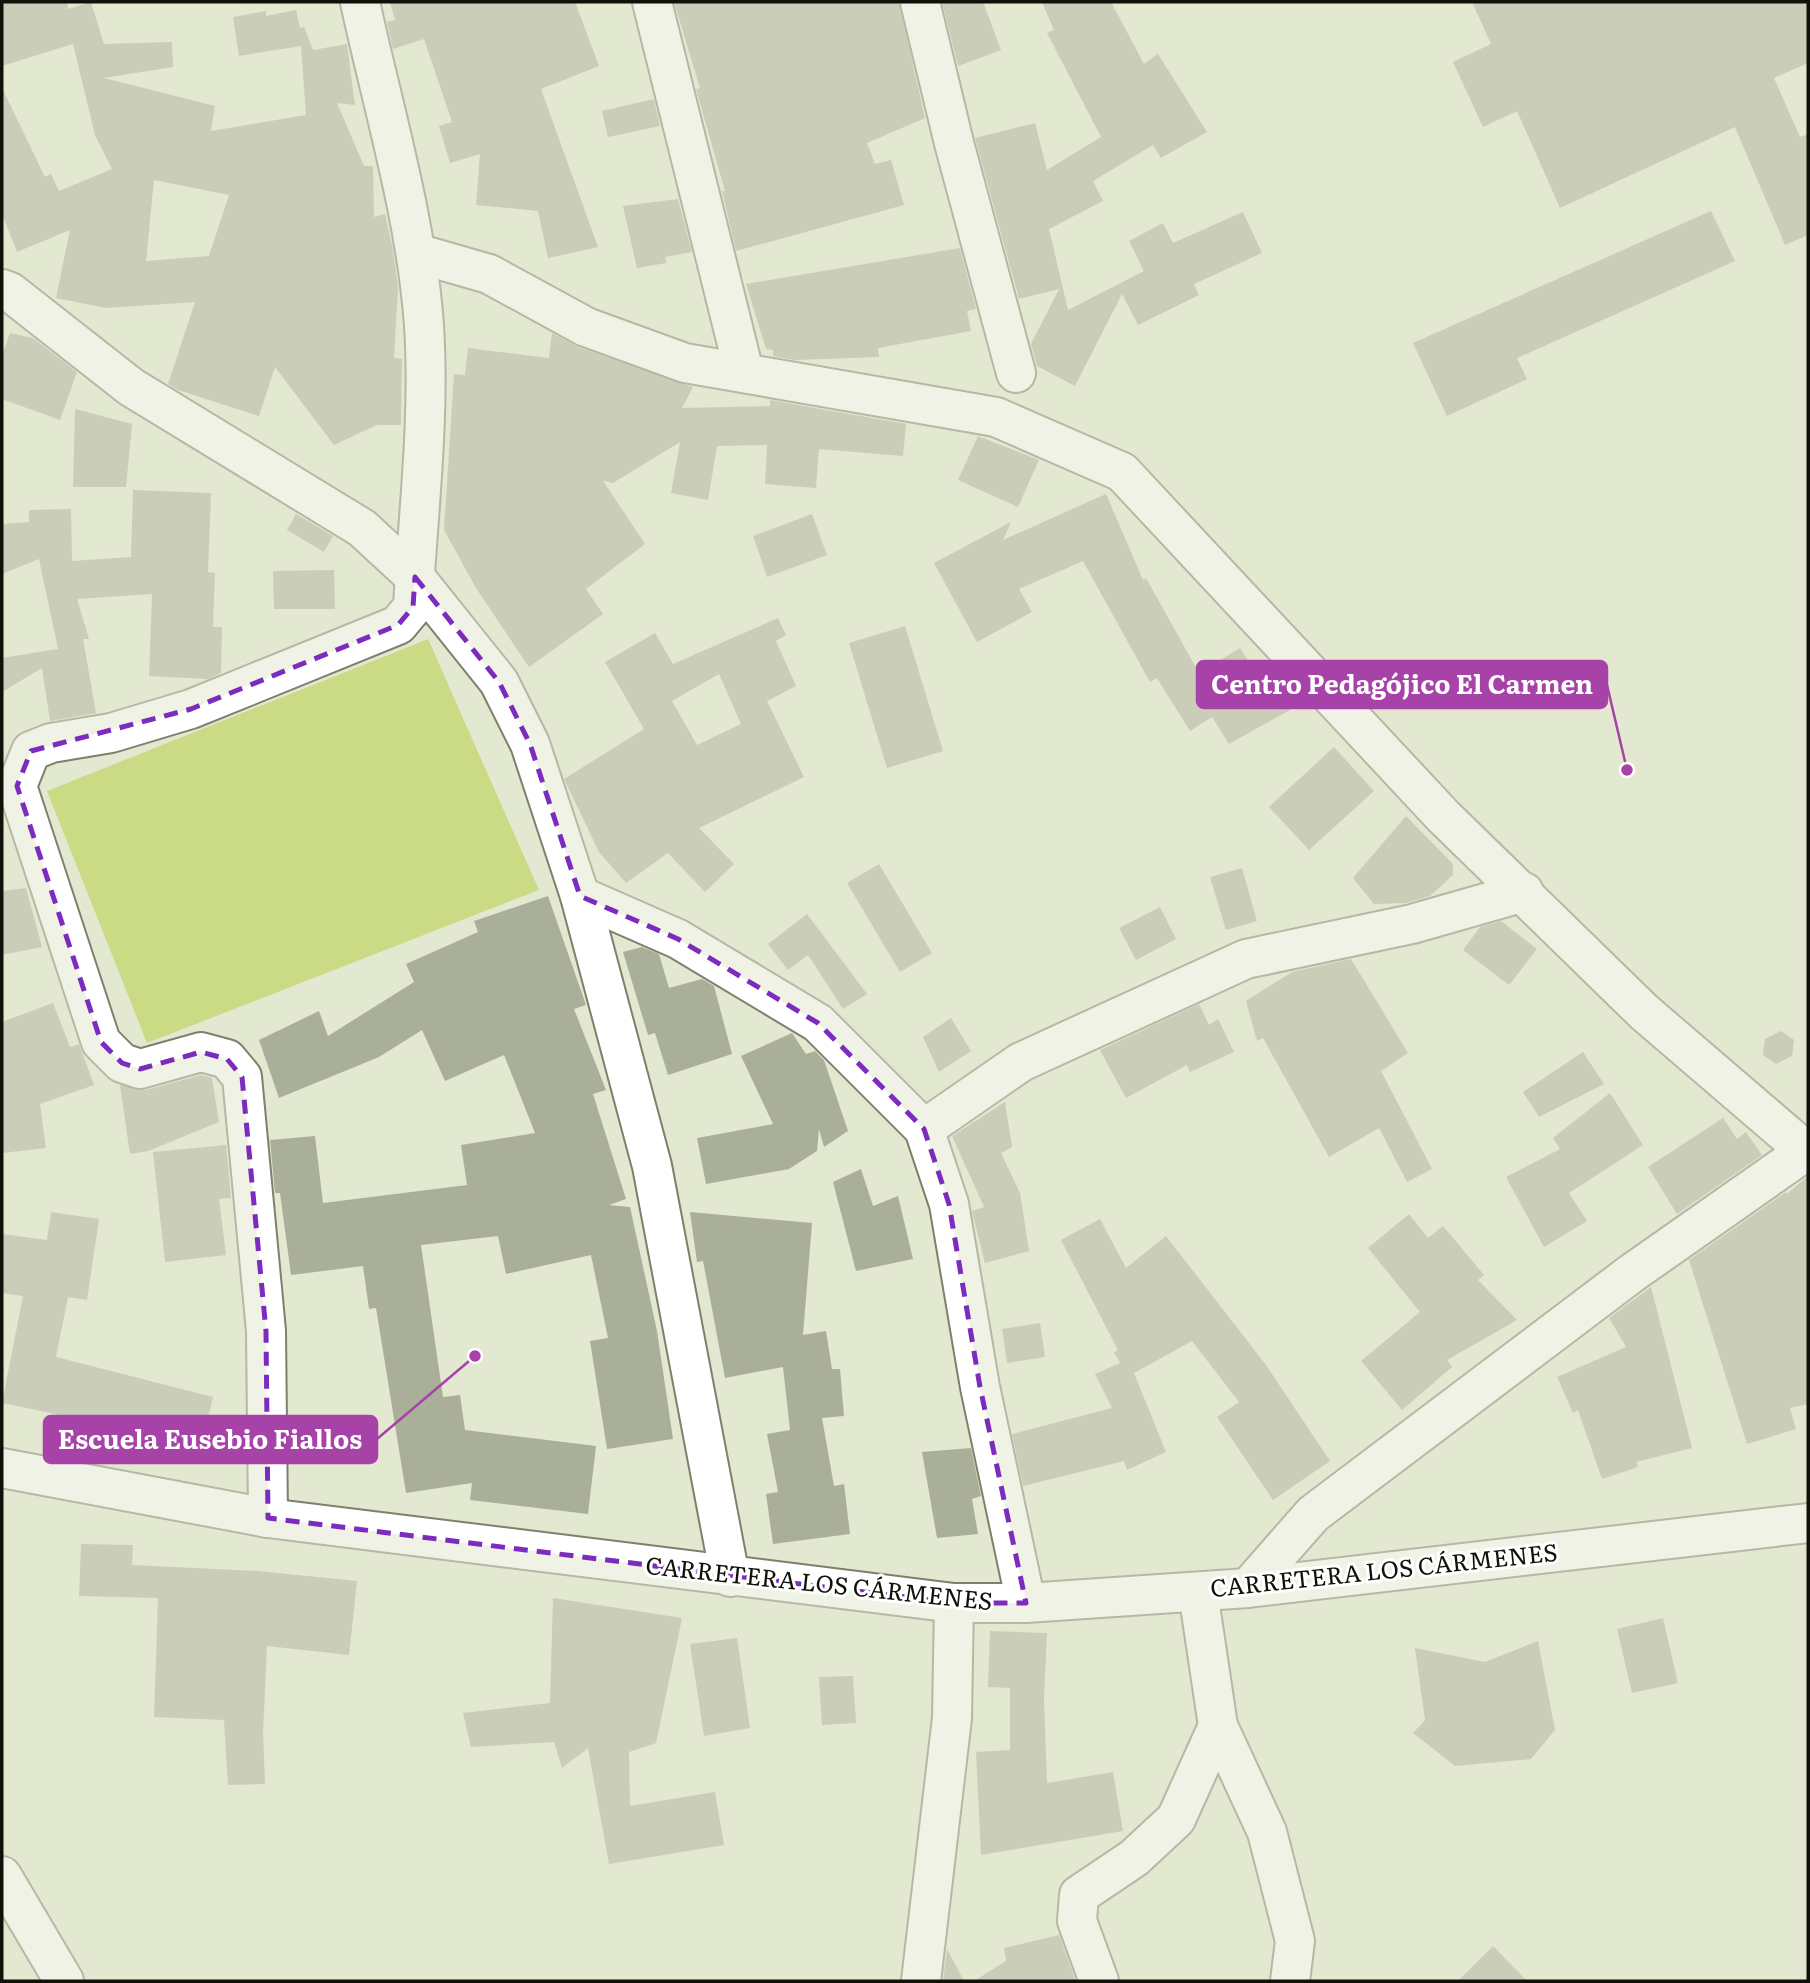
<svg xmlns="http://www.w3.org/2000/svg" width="1810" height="1983" font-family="Literata,serif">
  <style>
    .green { fill: #cada85 }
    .building { fill: #aaaf99; fill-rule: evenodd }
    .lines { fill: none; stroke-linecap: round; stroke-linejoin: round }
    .minor-casing { stroke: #7d816c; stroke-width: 42 }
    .major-casing { stroke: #7d816c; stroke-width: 42 }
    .minor { stroke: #fff; stroke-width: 38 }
    .major { stroke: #fff; stroke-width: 38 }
    .marked { fill: none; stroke: #7b2cbf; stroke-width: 5; stroke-dasharray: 14 9; stroke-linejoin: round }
    .labels { text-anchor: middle; stroke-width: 6; stroke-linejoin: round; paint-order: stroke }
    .street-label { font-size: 24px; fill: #10120a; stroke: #fff }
    .leader { fill: none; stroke: #a743a8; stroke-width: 2.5 }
    .callout-dot { fill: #a743a8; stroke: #fff; stroke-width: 2.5 }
    .callout { fill: #a743a8; stroke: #a743a8; stroke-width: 2.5 }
    .callout-label { font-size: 26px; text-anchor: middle; font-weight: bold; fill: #fff }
  </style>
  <rect width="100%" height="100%" fill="#e3e8d1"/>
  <path class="green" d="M428 639 539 890 147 1043 47 791Z"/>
  <g class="building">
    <path d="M2 2H67L68 9 91 2 104 44 172 42 173 67 104 78 215 106 211 131 306 115 301 46 239 56 233 17 266 11V16L296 10 300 28 304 27 313 50 347 44 355 105 337 103 364 166H373L374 217 385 214 393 250 398 287 394 358 402 359 401 425H377L334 445 275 367 259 416 178 390 168 384 195 302 106 308 56 298 70 230 17 252 2 214V88L45 177 51 174 59 191 112 169 95 135 73 44 2 66ZM154 180 229 195 209 256 146 261Z"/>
    <path d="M390 2H575L599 66 541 89 598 247 548 258 538 211 476 205 480 154 450 163 439 126 452 122 424 39 393 49 387 22 395 20Z"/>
    <path d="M674 2H899L925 118 867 143 875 164 891 160 904 205 736 251 722 191H725L696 89 700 88Z"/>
    <path d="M942 2H983L1001 50 958 66Z"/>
    <path d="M1042 2H1111L1144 64 1158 54 1207 132 1161 158 1153 145 1093 181 1103 201 1049 229 1068 310 1144 271 1129 241 1163 223 1173 243 1243 212 1262 253 1194 284 1199 295 1138 325 1122 294 1075 386 1037 366 1031 344 1059 289 1019 299 975 138 1035 123 1047 170 1101 137 1047 33 1054 30Z"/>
    <path d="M1472 2H1808V63L1774 78 1800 137 1808 134V235L1785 245 1735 127 1560 208 1517 111 1483 127 1453 62 1491 44Z"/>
    <path d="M654 99 660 126 608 137 602 111Z"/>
    <path d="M678 199 692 252 665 257 666 263 637 268 623 206Z"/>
    <path d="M1711 211 1735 261 1517 358 1527 379 1447 416 1413 343Z"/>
    <path d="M960 248 976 309 967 311 971 331 878 348 879 357 795 360 773 356V350L766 349 746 284Z"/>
    <path d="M10 333 33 338 77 372 60 420 2 399V355Z"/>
    <path d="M552 333 578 347 693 387 682 408 770 406V400L906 424 903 456 819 449 816 488 765 484 767 445 717 446 708 500 671 493 680 442 613 483 603 481 645 544 586 589 603 614 529 667 476 588 444 530 454 374 465 375 468 348 549 358Z"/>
    <path d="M75 409 132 424 126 487H73Z"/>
    <path d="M978 436 1039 460 1018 507 958 480Z"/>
    <path d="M133 490 211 493 208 572 215 573 213 627H222L221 673 208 679 149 676 152 594 77 599 89 639H83L96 713 50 721 42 668 2 692V658L58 649 39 559 2 574V524L29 522V510L71 509 72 561 131 557Z"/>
    <path d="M1106 494 1143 580 1146 578 1199 673 1240 648 1265 687 1278 679 1297 706 1229 744 1212 717 1190 731 1157 678 1150 682 1083 561 1019 589 1032 612 977 642 934 563 1011 522 1003 540Z"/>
    <path d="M296 514 333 536 324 552 287 530Z"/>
    <path d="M812 514 827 555 767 577 753 536Z"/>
    <path d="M334 570 335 609H274L273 571Z"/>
    <path d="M778 618 786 635 776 641 796 686 767 701 804 777 699 828 734 864 705 892 668 853 626 883 599 852 564 779 644 729 605 662 655 633 673 664ZM719 674 741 724 697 745 672 701Z"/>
    <path d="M905 626 943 751 887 768 849 643Z"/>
    <path d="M1334 747 1374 791 1309 850 1269 807Z"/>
    <path d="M1406 816 1453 864V875L1430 896 1406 903 1374 904 1353 878Z"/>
    <path d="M879 864 932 953 900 972 847 883Z"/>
    <path d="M1242 868 1257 921 1226 930 1210 877Z"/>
    <path d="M26 888 42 947 2 955V891Z"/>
    <path d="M548 896 586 1005 574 1009 606 1090 593 1094 626 1199 609 1205 630 1207 657 1331 673 1439 607 1449 590 1341 608 1338 591 1255 506 1274 498 1236 421 1245 443 1397 460 1395 465 1430 596 1446 588 1514 470 1500 472 1483 406 1493 376 1308 369 1309 363 1266 291 1275 280 1193H275L270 1140 315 1136 323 1203 467 1185 461 1145 535 1133 504 1055 445 1081 422 1030 379 1057 279 1098 259 1040 319 1011 328 1036 414 982 406 964 478 932 474 921Z"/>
    <path d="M1160 907 1176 939 1136 960 1119 928Z"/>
    <path d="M807 914 867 994 843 1009 808 955 788 970 768 944Z"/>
    <path d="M1501 921 1537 949 1509 985 1463 950 1480 927Z"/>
    <path d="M642 947 659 954 669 988 702 979 714 986 732 1054 668 1075 655 1033 648 1035 623 952Z"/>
    <path d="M1351 959 1408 1053 1381 1071 1432 1169 1407 1182 1379 1128 1329 1157 1263 1038 1257 1041 1246 1001 1292 972Z"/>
    <path d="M53 1003 70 1047 79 1044 94 1085 40 1104 46 1148 2 1153V1022Z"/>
    <path d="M1199 1004 1209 1025 1218 1019 1234 1052 1190 1072 1187 1065 1126 1098 1100 1050Z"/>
    <path d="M951 1018 971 1051 939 1072 923 1037Z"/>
    <path d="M1781 1031 1794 1040 1792 1056 1776 1064 1763 1055 1765 1039Z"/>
    <path d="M792 1033 806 1054 815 1051 824 1060 848 1131 824 1147 819 1129 817 1151 789 1169 706 1184 697 1138 773 1124 741 1056Z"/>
    <path d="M1583 1052 1604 1084 1539 1117 1523 1092Z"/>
    <path d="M201 1075 212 1078 219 1122 148 1151 130 1154 120 1085 146 1090Z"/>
    <path d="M1610 1093 1643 1145 1569 1193 1587 1221 1544 1247 1506 1177 1560 1149 1553 1138Z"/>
    <path d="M1005 1102 1012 1147 1001 1153 1020 1193 1029 1251 985 1263 972 1211 984 1207 952 1136Z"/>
    <path d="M1723 1118 1737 1139 1746 1132 1762 1155 1677 1214 1648 1167Z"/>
    <path d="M226 1145 231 1198 219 1199 226 1255 165 1262 153 1152Z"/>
    <path d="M861 1169 873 1206 898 1196 913 1259 856 1271 833 1182Z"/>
    <path d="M1808 1176V1404L1790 1408 1796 1429 1747 1444 1689 1260 1786 1192 1787 1194Z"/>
    <path d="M51 1212 99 1219 87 1300 68 1297 56 1357 213 1397 199 1457 59 1421 60 1415 2 1403 23 1296 2 1293V1234L47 1240Z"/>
    <path d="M690 1212 812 1223 803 1335 826 1331 832 1369H840L844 1416 822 1418 834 1486 844 1484 850 1534 773 1544 766 1494 778 1492 767 1434 790 1430 783 1367 725 1378 703 1261 697 1262Z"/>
    <path d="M1409 1214 1428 1238 1443 1226 1484 1275 1478 1280 1517 1320 1447 1360 1452 1367 1402 1410 1361 1361 1420 1312 1368 1248Z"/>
    <path d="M1100 1219 1126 1268 1166 1236 1266 1365 1330 1461 1273 1500 1217 1417 1239 1402 1192 1341 1134 1373 1166 1452 1127 1470 1124 1461 1023 1486 1012 1434 1112 1408 1095 1374 1120 1363 1114 1352 1118 1350 1061 1240Z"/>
    <path d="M1651 1287 1692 1448 1636 1462 1638 1467 1602 1479 1578 1410 1573 1413 1557 1377 1626 1347 1609 1318Z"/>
    <path d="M1040 1323 1045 1357 1007 1363 1002 1329Z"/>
    <path d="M971 1448 981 1496 972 1499 978 1534 937 1538 922 1452Z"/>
    <path d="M81 1544 133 1545 132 1565 258 1571 357 1581 349 1655 267 1646 263 1733 265 1784 228 1785 224 1720 154 1717 158 1598 79 1596Z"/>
    <path d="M553 1598 682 1618 656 1743 629 1752 630 1806 715 1792 724 1845 609 1864 588 1748 562 1768 554 1742 471 1747 463 1713 550 1703Z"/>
    <path d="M1663 1618 1678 1683 1632 1693 1617 1629Z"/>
    <path d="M990 1631 1047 1633 1044 1700 1047 1783 1113 1772 1123 1831 981 1855 976 1752 1010 1750V1688L988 1687Z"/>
    <path d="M737 1638 750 1728 704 1736 690 1644Z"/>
    <path d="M1538 1641 1555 1730 1531 1759 1455 1766 1413 1733 1425 1720 1415 1648 1485 1662Z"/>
    <path d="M853 1676 856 1723 822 1725 819 1677Z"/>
    <path d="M1059 1935 1076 1981H974L1006 1961 1004 1948Z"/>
    <path d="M1493 1946 1527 1981H1458Z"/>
    <path d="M947 1949 964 1981H943Z"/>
  </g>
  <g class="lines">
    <g class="minor-casing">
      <g id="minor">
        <path d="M652 2 744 372"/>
        <path d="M920 2 954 143 1016 373"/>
        <path d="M416 253 489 274 586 327 685 363 996 417 1122 472 1443 816 1644 1012 1806 1151 1632 1273 1313 1514 1248 1588"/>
        <path d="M2 289 10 292 131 387 362 528 415 577 499 682 530 744 580 896 652 1166 730 1577"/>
        <path d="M580 896 678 939 818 1023 924 1129 949 1204 980 1387 1026 1603"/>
        <path d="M924 1129 1021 1062 1246 959 1412 924 1524 892"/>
        <path d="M268 1518 266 1331 242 1077 227 1059 201 1052 140 1069 122 1063 101 1042 17 786 31 751 51 743 111 733 191 709 398 625 413 607C418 513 430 419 424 325 416 216 383 108 360 2"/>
        <path d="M1198 1592 1218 1726 1267 1832 1295 1941 1290 1981"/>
        <path d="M2 1876 64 1981"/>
        <path d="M921 1981 952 1718 954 1603"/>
        <path d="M1099 1981 1077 1921 1079 1895 1134 1858 1176 1819 1218 1726"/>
      </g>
    </g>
    <g class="major-casing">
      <path id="major" d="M2 1468 268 1518 954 1603H1026L1248 1588 1808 1523"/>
    </g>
    <use href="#minor" class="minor"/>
    <use href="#major" class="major"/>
  </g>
  <path d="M0 0H1810V1983H0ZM415 577 499 682 530 744 580 896 678 939 818 1023 924 1129 949 1204 980 1387 1026 1603H954L268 1518 266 1331 242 1077 227 1059 201 1052 140 1069 122 1063 101 1042 17 786 31 751 191 709 398 625 413 607Z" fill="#e3e8d1" fill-opacity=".55" fill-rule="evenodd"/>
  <path class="marked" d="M415 577 499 682 530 744 580 896 678 939 818 1023 924 1129 949 1204 980 1387 1026 1603H954L268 1518 266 1331 242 1077 227 1059 201 1052 140 1069 122 1063 101 1042 17 786 31 751 191 709 398 625 413 607Z"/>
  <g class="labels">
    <g class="street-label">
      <text transform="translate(1384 1571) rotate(-6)" y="8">CARRETERA LOS CÁRMENES</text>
      <text transform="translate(819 1584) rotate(6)" y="8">CARRETERA LOS CÁRMENES</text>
    </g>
  </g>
  <path class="leader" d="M1627 770L1607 685M475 1356L377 1439"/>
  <g class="callout-dot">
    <circle cx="1627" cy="770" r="7"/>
    <circle cx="475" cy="1356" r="7"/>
  </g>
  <g class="callout">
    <rect x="1197" y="661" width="410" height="47" rx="7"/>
    <rect x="44" y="1416" width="333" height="47" rx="7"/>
  </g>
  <g class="callout-label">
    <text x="1402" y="694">Centro Pedagójico El Carmen</text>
    <text x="210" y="1449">Escuela Eusebio Fiallos</text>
  </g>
  <rect width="1810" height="1983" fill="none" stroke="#10120a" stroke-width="7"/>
</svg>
